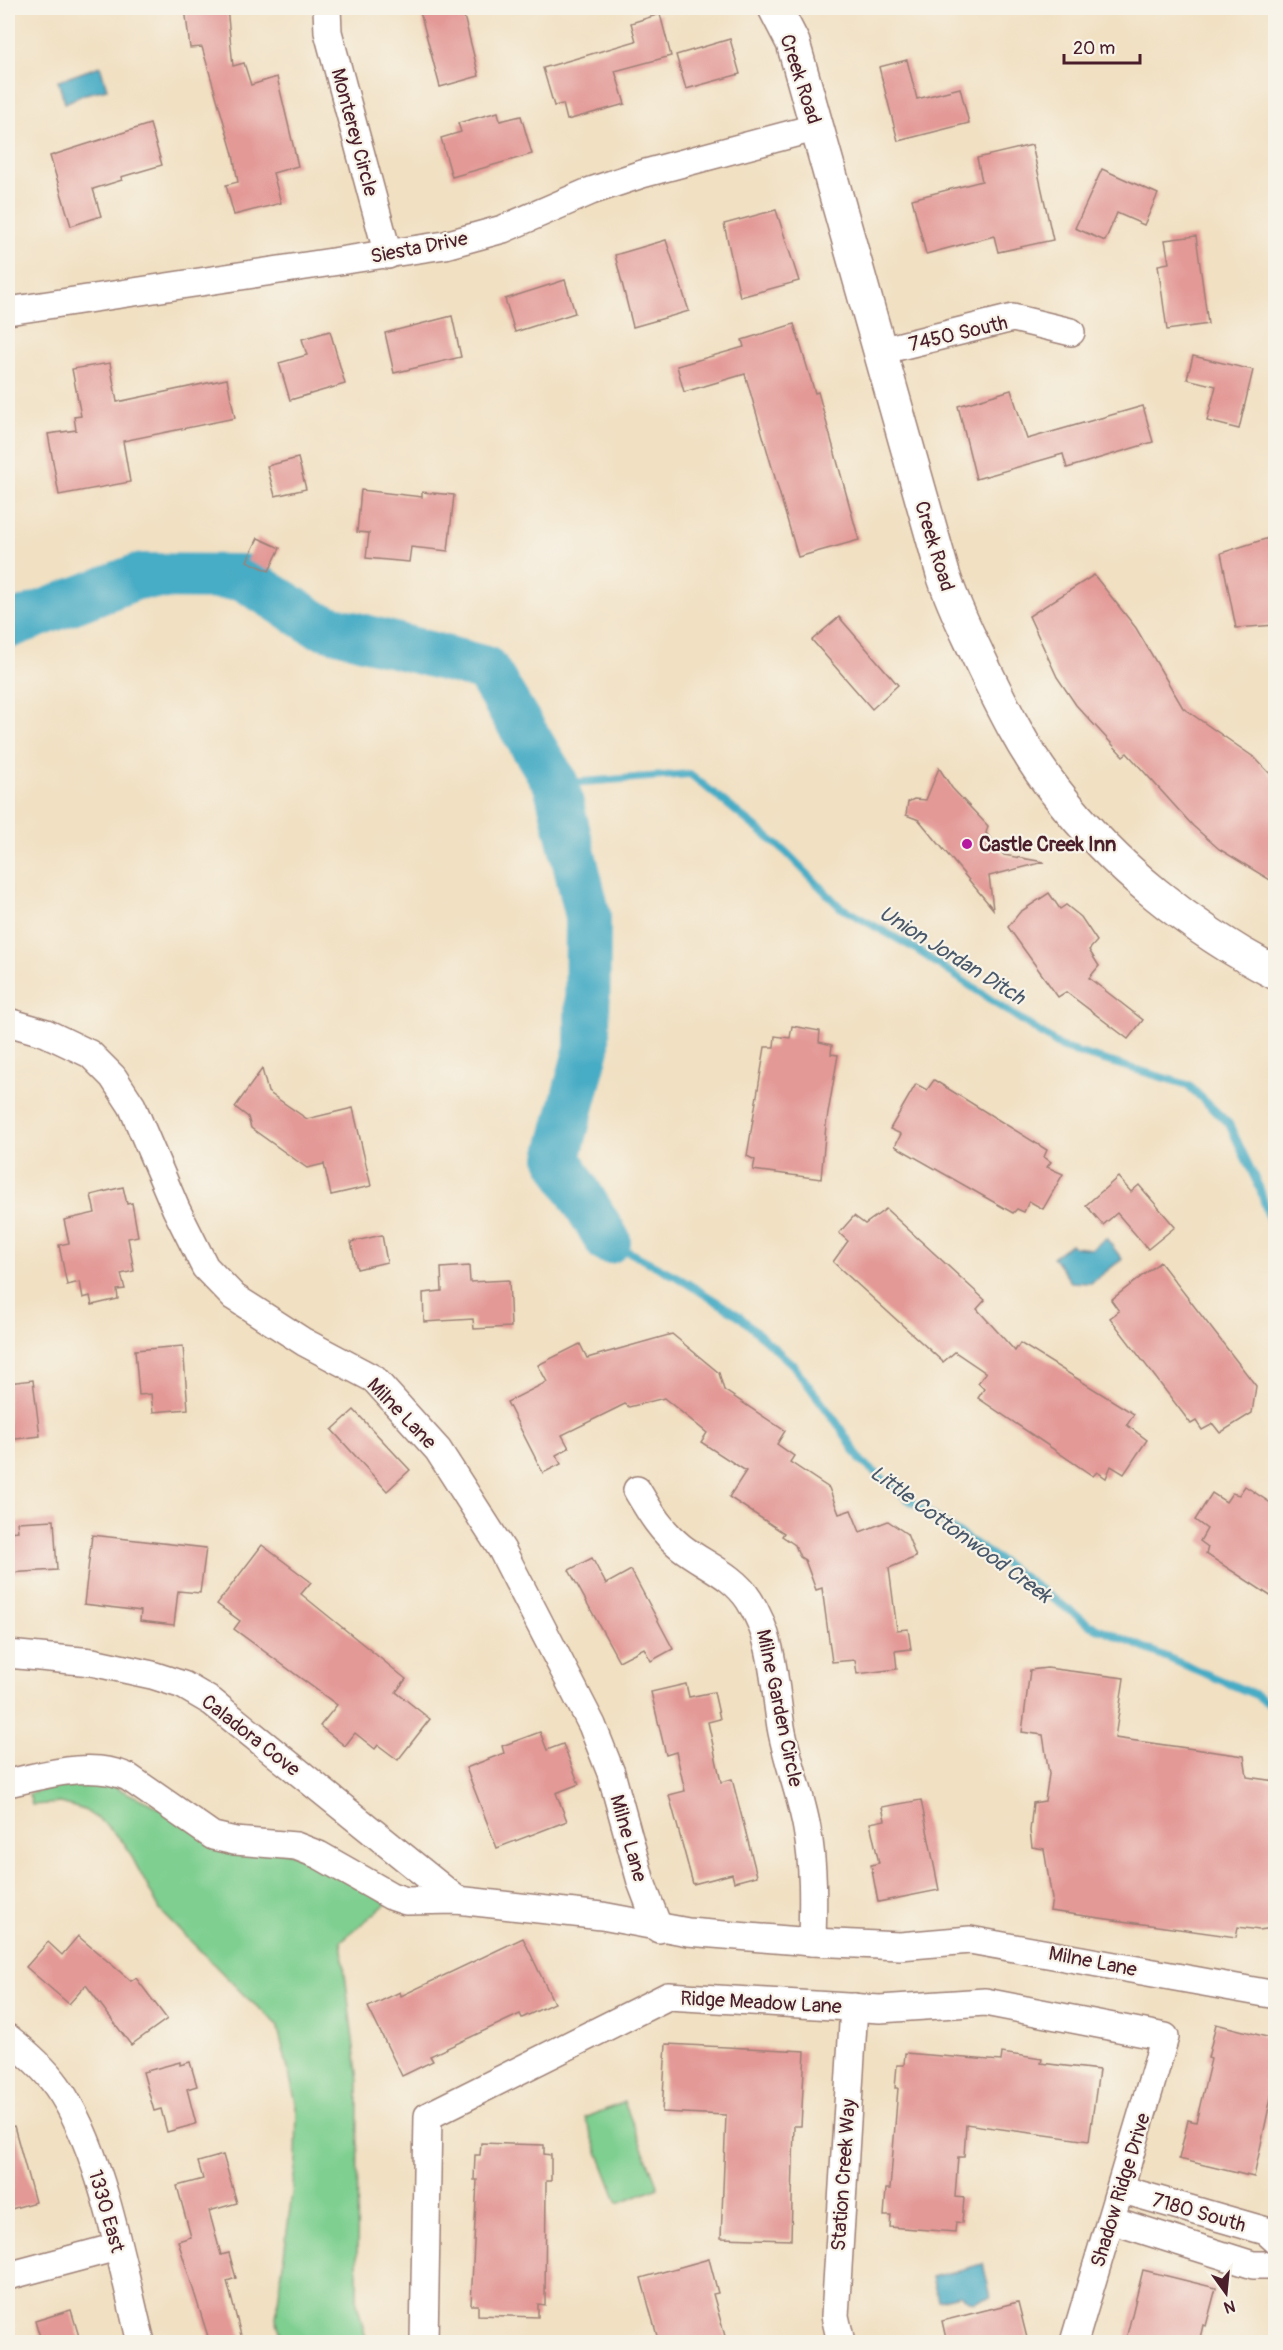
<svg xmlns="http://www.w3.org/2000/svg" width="1283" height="2350" font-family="Pangolin,sans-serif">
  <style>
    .green { fill: #7ecf90; stroke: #64775e; stroke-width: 1.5 }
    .water { fill: #46acc5; stroke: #486678; stroke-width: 1.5 }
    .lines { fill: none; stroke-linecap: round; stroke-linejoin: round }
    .stream { stroke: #46acc5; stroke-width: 8 }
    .river { stroke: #46acc5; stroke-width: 46 }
    .building { fill: #e39996 }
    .minor-casing { stroke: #9e8076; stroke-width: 30 }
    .tertiary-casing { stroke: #9e8076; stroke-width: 36 }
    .minor { stroke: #fff; stroke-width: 27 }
    .tertiary { stroke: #fff; stroke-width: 33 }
    .poi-dot { fill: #b5179e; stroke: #f7f3e8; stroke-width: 2 }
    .labels { text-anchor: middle; stroke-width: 4.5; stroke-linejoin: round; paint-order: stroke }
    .street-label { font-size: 20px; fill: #4a1f2b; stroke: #f7f3e8 }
    .poi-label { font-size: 20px; font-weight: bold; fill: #4a1f2b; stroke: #f7f3e8; text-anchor: start }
    .water-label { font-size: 21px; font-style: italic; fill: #485769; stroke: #f7f3e8 }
  </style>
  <rect width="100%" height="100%" fill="#f7f3e8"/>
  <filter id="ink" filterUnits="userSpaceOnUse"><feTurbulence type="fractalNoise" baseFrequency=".0167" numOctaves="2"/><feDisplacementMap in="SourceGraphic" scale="12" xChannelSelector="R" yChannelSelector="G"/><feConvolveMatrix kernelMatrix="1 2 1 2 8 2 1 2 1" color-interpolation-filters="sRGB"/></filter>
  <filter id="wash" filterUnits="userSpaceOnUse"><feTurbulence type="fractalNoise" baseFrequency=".008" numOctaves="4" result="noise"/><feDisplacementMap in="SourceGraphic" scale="24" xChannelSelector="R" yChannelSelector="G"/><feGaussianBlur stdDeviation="1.35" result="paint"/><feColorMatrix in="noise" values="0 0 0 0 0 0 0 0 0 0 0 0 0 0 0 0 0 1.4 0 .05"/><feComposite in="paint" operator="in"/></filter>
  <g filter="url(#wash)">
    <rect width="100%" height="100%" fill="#f1e0c2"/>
    <g class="green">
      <path d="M90 1776 156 1806 322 1864 387 1903 341 1941 358 2081 357 2303 367 2342H283L276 2318 296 2161 297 2107 277 2024 245 1996 160 1910 125 1844 105 1824 84 1810 61 1803 32 1805 29 1794Z"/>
      <path d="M624 2102 658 2187 618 2203 585 2118Z"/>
    </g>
    <g class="water">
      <path d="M100 66 107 89 85 94 65 103 58 81Z"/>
      <path d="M1106 1238 1122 1259 1091 1283 1071 1282 1053 1257 1071 1244 1074 1247 1092 1249Z"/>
      <path d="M983 2264 991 2297 973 2302 960 2295 938 2300 932 2277Z"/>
    </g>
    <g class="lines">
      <g class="stream">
        <path d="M556 784 690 774 786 852 840 907 914 948 1063 1048 1188 1085 1229 1124 1260 1189 1276 1240"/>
        <path d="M608 1241 677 1277 738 1315 793 1365 837 1423 861 1461 909 1500 1002 1562 1090 1625 1256 1695 1276 1709"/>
      </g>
      <path class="river" d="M8 626 139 576 242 577 318 625 486 669 556 784 588 916 587 1048 558 1158 608 1241"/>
    </g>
    <g id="blocks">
      <g class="building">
        <path d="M185 8H227L233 66 244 63 251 85 277 77 298 166 273 173 281 203 234 215 226 185 238 182 233 154 202 47 190 48Z"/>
        <path d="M419 8H462L479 76 440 87Z"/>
        <path d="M660 14 671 56 615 71 625 104 567 120 563 104 554 106 543 68 636 41 631 23Z"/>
        <path d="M730 39 740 74 686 89 676 55Z"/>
        <path d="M907 60 917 99 960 88 969 123 898 141 879 67Z"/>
        <path d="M498 112 500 121 521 116 532 154 452 177 441 138 461 132 458 123Z"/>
        <path d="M150 124 162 165 121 177 122 180 93 189 101 216 71 226 50 156Z"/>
        <path d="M1032 145 1053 240 998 252 994 236 926 254 912 199 982 181 977 158Z"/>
        <path d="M1102 169 1158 194 1144 225 1117 213 1105 241 1075 228Z"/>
        <path d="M776 210 799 281 740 297 724 224Z"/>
        <path d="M1196 236 1208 324 1167 330 1158 265 1169 263 1165 240Z"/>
        <path d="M666 240 689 311 633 327 615 255Z"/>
        <path d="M565 280 575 313 515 332 505 299Z"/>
        <path d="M452 316 461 357 394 373 385 333Z"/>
        <path d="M794 324 815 393 818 392 859 540 798 557 745 374 684 392 677 366 744 347 742 340Z"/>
        <path d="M330 331 345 384 290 400 279 363 307 355 302 339Z"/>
        <path d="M1193 356 1253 370 1239 429 1207 421 1216 386 1187 379Z"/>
        <path d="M110 363 117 402 227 379 235 418 123 441 130 482 59 495 48 434 76 430 74 417 81 416 72 369Z"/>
        <path d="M1011 390 1027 439 1143 406 1153 442 1067 468 1063 454 976 479 958 406Z"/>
        <path d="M298 458 306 489 275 496 267 466Z"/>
        <path d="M361 490 422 497V492L454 495 448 551 411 547 409 562 366 558 369 533 357 532Z"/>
        <path d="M1275 536V625L1236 628 1221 553Z"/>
        <path d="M258 538 280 548 269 571 247 561Z"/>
        <path d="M1094 575 1136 628 1183 708 1255 758 1275 779V883L1219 849 1193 826 1127 753 1123 756 1076 705 1057 677 1029 616Z"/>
        <path d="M839 617 898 685 872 709 812 640Z"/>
        <path d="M939 768 952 788 988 826 986 833 1004 855 1044 862 989 876 993 909 919 820 906 815 908 802 914 799 926 800Z"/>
        <path d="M1049 893 1060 909 1066 905 1081 917 1097 941 1089 950 1099 966 1089 978 1143 1020 1128 1039 1066 992 1058 997 1008 927 1020 912Z"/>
        <path d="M792 1026 820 1031 819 1042 832 1045 831 1054 838 1055 826 1125 821 1179 753 1170 755 1160 747 1156 765 1047H774L775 1036 790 1038Z"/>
        <path d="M262 1069 268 1092 307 1119 353 1108 371 1186 331 1195 324 1164 307 1168 251 1128 248 1117 235 1107Z"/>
        <path d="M934 1080 1047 1150 1044 1157 1051 1162 1047 1167 1063 1174 1043 1209 1029 1201 1024 1212 1017 1209 1013 1213 895 1146 901 1134 890 1129 916 1084 927 1090Z"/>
        <path d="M1118 1177 1131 1192 1139 1185 1175 1227 1148 1249 1117 1213 1103 1225 1086 1205Z"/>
        <path d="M123 1187 127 1204 132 1203 138 1236 128 1238 134 1271 121 1274 125 1289 117 1290 118 1299 92 1305 90 1296 83 1298 80 1282 67 1285 59 1245 69 1243 64 1220 95 1213 91 1195Z"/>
        <path d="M886 1209 985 1300 977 1309 1015 1351 1020 1343 1134 1414 1127 1425 1147 1440 1124 1474 1111 1466 1106 1478 1097 1472 1093 1476 978 1398 984 1389 978 1383 986 1373 955 1352 943 1362 833 1262 848 1241 839 1233 854 1216 865 1224Z"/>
        <path d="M382 1235 387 1262 357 1269 351 1242Z"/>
        <path d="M1160 1262 1256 1386 1252 1413 1220 1433 1213 1424 1202 1430 1196 1421 1191 1424 1110 1318 1119 1311 1111 1300Z"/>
        <path d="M469 1266 470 1282 509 1280 511 1327 474 1329 473 1319 424 1322 423 1293 442 1291 441 1268Z"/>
        <path d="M672 1334 719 1373 724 1390 785 1431 777 1444 794 1456 790 1462 829 1488 839 1514 851 1510 860 1532 888 1521 907 1534 916 1557 889 1568 897 1630 908 1629 911 1649 895 1651 897 1669 857 1674 855 1660 832 1662 822 1588 816 1590 805 1560 800 1557 795 1545 782 1536 784 1533 729 1497 746 1471 701 1442 707 1433 664 1398 629 1407 625 1404 562 1435 569 1448 556 1455 561 1464 543 1473 507 1402 547 1382 538 1365 580 1344 587 1358Z"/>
        <path d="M183 1346 188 1409 153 1412 151 1394 139 1395 135 1350Z"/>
        <path d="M33 1380 40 1436 8 1440V1383Z"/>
        <path d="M354 1410 410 1470 387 1491 332 1430Z"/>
        <path d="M1245 1486 1275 1506V1599L1206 1554 1208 1547 1200 1541 1207 1529 1195 1520 1212 1493 1226 1502 1232 1493 1239 1495Z"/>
        <path d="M54 1520 57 1570 8 1573V1532L18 1531 17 1522Z"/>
        <path d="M92 1535 206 1548 200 1593 178 1591 174 1625 140 1621 141 1611 84 1604Z"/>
        <path d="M262 1545 311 1582 301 1594 406 1679 396 1692 430 1719 398 1760 378 1745 375 1749 355 1733 345 1746 320 1726 337 1705 234 1629 240 1621 217 1604Z"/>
        <path d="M592 1558 606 1584 631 1570 673 1649 651 1661 644 1648 619 1661 569 1570Z"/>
        <path d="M1047 1668 1124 1678 1115 1738 1244 1756 1247 1777 1275 1781 1273 1928 1259 1930 1238 1927 1236 1937 1050 1911 1052 1899 1044 1849 1032 1847 1030 1831 1033 1803 1045 1801 1049 1774 1043 1735 1022 1732 1030 1670Z"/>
        <path d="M686 1684 689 1697 714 1692 720 1719 708 1722 721 1782 732 1779 757 1876 734 1882 732 1874 693 1884 669 1795 685 1791 676 1752 666 1755 651 1692Z"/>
        <path d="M540 1732 547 1750 563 1744 579 1784 556 1793 567 1821 497 1848 466 1768 504 1753 502 1746Z"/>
        <path d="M921 1800 939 1890 878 1902 871 1865 879 1863 870 1823 885 1820 882 1807Z"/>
        <path d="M78 1936 131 1981 136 1978 167 2019 131 2045 86 1985 69 2004 26 1967 48 1942 62 1955Z"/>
        <path d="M523 1938 554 2003 522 2018 520 2014 430 2056 433 2061 402 2076 368 2007 400 1992 401 1996Z"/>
        <path d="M1216 2024 1275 2039V2079L1254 2177 1179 2159 1188 2120 1196 2122 1211 2059 1208 2058Z"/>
        <path d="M666 2044 805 2051 801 2126H794L791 2240 721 2238 726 2115 662 2112Z"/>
        <path d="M905 2053 1001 2061 1002 2053 1042 2059 1041 2063 1099 2070 1089 2141 966 2124 964 2157H958L955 2197 964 2198 962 2223 956 2222 955 2232 890 2227 891 2216H884L886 2189H890L898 2088H895L897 2065H904Z"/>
        <path d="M180 2062V2065L190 2062 197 2086 187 2089 196 2124 167 2132 161 2109 154 2111 143 2072Z"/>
        <path d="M14 2126 35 2202 8 2210V2127Z"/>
        <path d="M481 2143 544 2145V2154L551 2155V2181H546L545 2305 538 2304V2317L478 2315V2305H471L477 2180H474L475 2155H480Z"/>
        <path d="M223 2155 237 2203 209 2211 221 2255 229 2253 236 2278 227 2281 243 2343H210L178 2241 191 2237 177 2186 203 2179 198 2162Z"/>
        <path d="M709 2259 718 2293 713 2294 727 2343H659L641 2278Z"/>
        <path d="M1143 2270 1216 2288 1206 2326 1203 2325 1199 2343H1125Z"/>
        <path d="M1018 2302 1027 2338 1011 2343H947L942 2321Z"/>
        <path d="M71 2310 81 2343H42L35 2321Z"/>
      </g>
    </g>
  </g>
  <g filter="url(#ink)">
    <use href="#blocks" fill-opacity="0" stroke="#9e8076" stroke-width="1.5"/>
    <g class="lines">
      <g class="minor-casing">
        <g id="minor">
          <path d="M327 8 328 32 388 255"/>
          <path d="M8 311 445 245 503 229 591 191 642 174 818 127"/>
          <path d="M880 351 1013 318 1071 332"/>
          <path d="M8 1022 46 1033 90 1054 113 1077 132 1106 176 1209 205 1267 234 1297 304 1342 374 1379 438 1450 502 1550 592 1725 611 1773 641 1882 659 1929"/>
          <path d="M637 1490C650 1512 661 1531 681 1547 704 1565 733 1575 749 1600 774 1638 774 1684 781 1727 787 1761 801 1794 807 1829 814 1866 813 1904 812 1942"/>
          <path d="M8 1654 92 1662 152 1675 183 1685 212 1702 457 1900"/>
          <path d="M12 1782C49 1774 92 1761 128 1777L213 1836 235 1841 296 1846 319 1855 391 1896 406 1901 457 1900 602 1916 688 1932 812 1942 900 1946 970 1940 1276 1995"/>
          <path d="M8 2038C26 2052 44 2068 57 2086 102 2149 122 2267 141 2342"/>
          <path d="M1120 2189 1266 2231 1276 2240"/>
          <path d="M1111 2220 1253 2265H1276"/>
          <path d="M8 2276 117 2247"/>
          <path d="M424 2342 428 2116 668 1996 880 2009 985 2002 1165 2037 1074 2342"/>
          <path d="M841 2342 835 2316 854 2007"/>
        </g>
      </g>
      <g class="tertiary-casing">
        <path id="tertiary" d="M775 8 793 43 943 574C952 603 966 630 979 658 1001 704 1024 752 1056 792 1114 867 1191 929 1276 973"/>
      </g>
      <use href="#minor" class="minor"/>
      <use href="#tertiary" class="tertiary"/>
    </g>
  </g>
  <circle class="poi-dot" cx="967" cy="844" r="6"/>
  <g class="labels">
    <g class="street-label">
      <text transform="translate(801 79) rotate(72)" y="7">Creek Road</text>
      <text transform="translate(355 132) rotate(75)" y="7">Monterey Circle</text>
      <text transform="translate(419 247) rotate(-11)" y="7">Siesta Drive</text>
      <text transform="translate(958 333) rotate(-13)" y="7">7450 South</text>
      <text transform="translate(935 546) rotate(73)" y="7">Creek Road</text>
      <text transform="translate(402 1413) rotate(46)" y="7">Milne Lane</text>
      <text transform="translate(780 1708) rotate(78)" y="7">Milne Garden Circle</text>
      <text transform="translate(251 1735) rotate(38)" y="7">Caladora Cove</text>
      <text transform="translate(629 1838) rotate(74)" y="7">Milne Lane</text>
      <text transform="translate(1093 1961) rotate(11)" y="7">Milne Lane</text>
      <text transform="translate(761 2002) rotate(3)" y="7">Ridge Meadow Lane</text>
      <text transform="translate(843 2175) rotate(-86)" y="7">Station Creek Way</text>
      <text transform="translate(1120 2190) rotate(-73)" y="7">Shadow Ridge Drive</text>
      <text transform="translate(107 2211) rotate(74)" y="7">1330 East</text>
      <text transform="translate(1199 2212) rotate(16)" y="7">7180 South</text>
    </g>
    <g class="poi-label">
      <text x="979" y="851">Castle Creek Inn</text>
    </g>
    <g class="water-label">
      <text transform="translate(952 955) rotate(32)" y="7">Union Jordan Ditch</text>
      <text transform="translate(961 1534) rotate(36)" y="7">Little Cottonwood Creek</text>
    </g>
  </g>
  <rect width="1283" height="2350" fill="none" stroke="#f7f3e8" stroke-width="30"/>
  <g transform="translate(1226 2293) rotate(165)" stroke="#f7f3e8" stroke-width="4.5" paint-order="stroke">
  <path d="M0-4.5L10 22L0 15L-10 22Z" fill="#4a1f2b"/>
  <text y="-9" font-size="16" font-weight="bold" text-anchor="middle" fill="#4a1f2b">N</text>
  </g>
  <path d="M1064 54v9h76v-9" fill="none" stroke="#4a1f2b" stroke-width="3"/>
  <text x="1073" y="54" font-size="18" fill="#4a1f2b" stroke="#f7f3e8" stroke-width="4.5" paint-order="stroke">20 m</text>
</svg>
